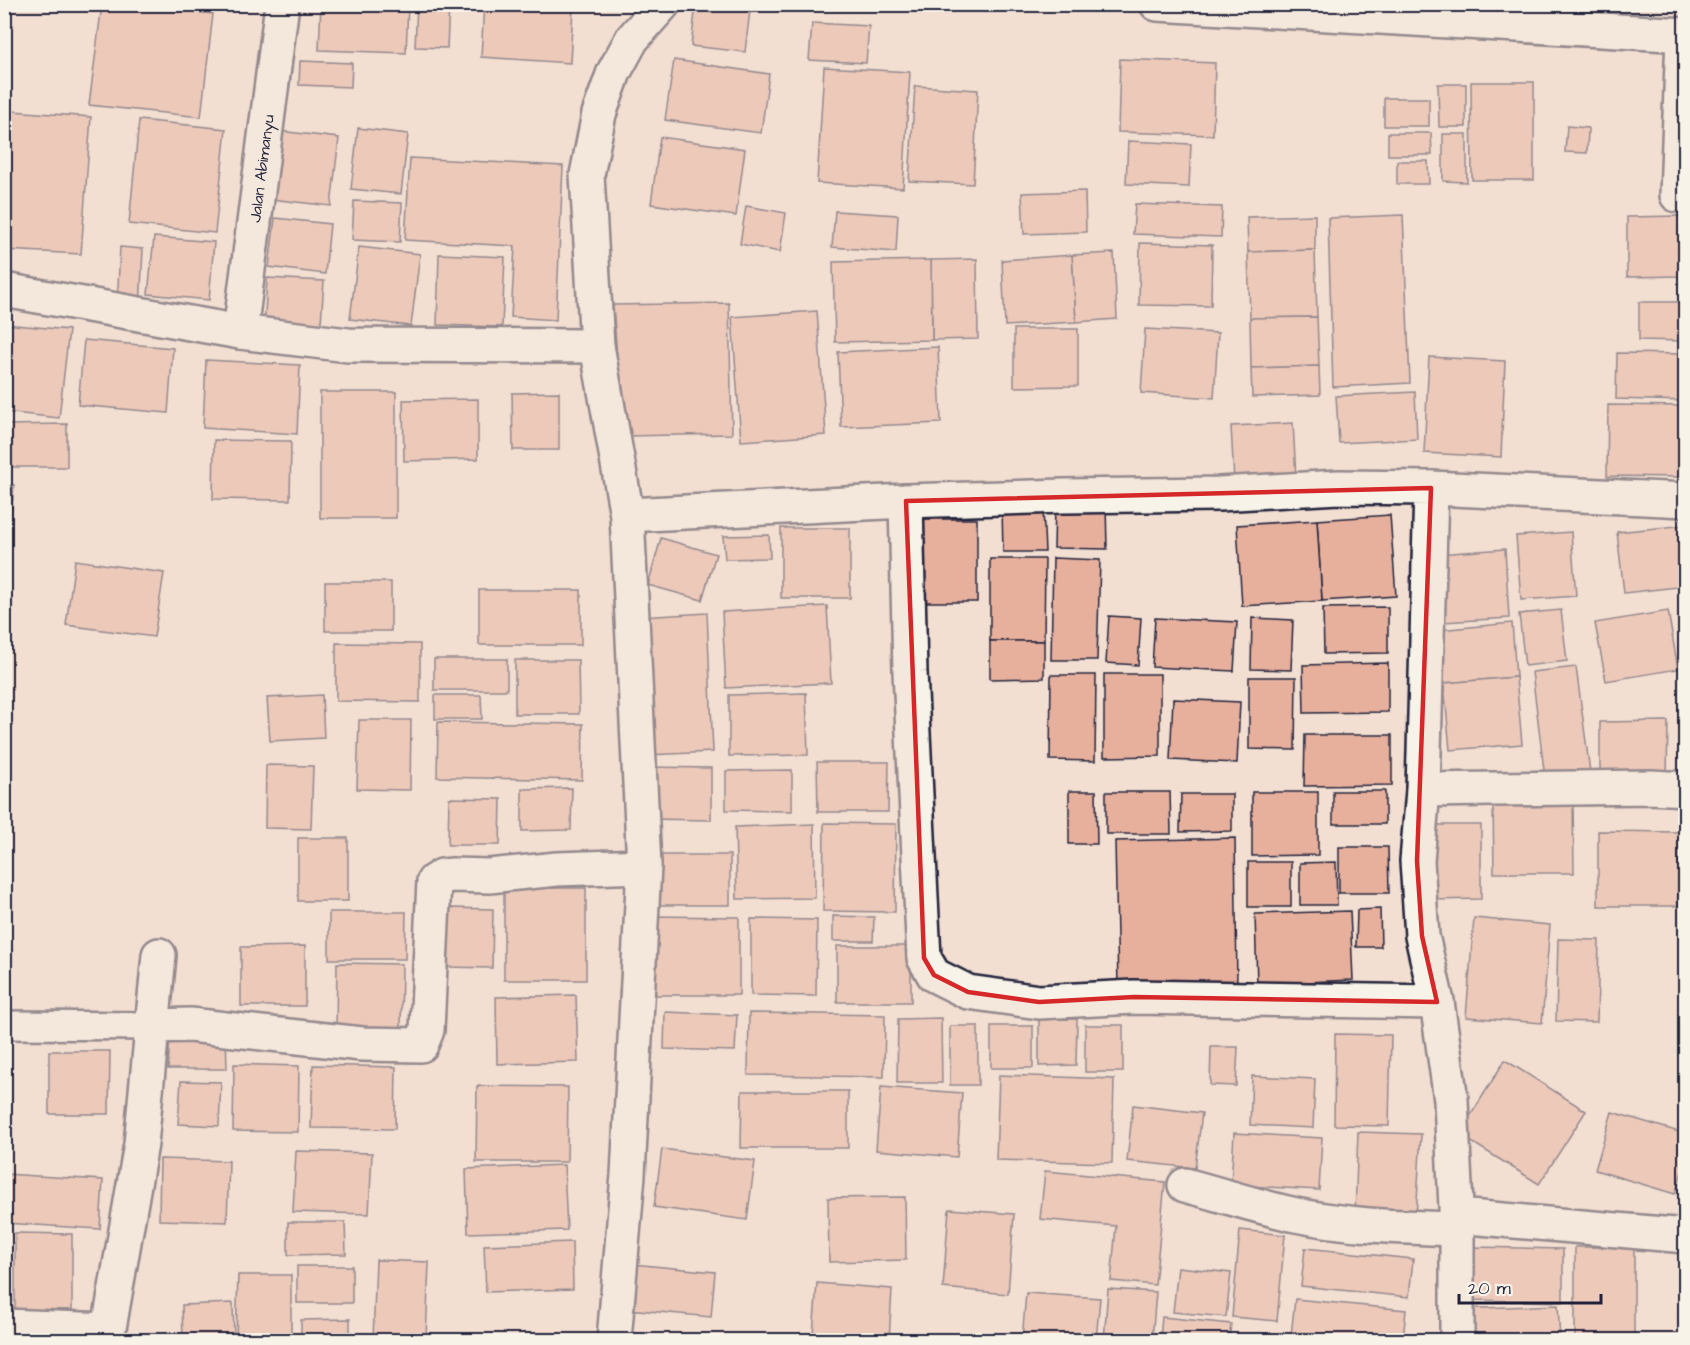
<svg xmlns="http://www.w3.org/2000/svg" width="1690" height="1345" font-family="'Architects Daughter',sans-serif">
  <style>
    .building { fill: #e7b09d; stroke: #22223b; stroke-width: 1.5 }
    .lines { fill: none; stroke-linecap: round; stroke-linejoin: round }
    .lane-casing { stroke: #22223b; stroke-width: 32 }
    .street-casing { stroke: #22223b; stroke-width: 38 }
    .lane { stroke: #f7f3e8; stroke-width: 27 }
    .street { stroke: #f7f3e8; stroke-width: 33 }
    .marked { fill: none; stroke: #d62828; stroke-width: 4.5; stroke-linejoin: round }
    .labels { text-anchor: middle; stroke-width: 6; stroke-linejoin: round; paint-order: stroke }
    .street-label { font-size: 16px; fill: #22223b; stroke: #f7f3e8 }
  </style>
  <rect width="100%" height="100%" fill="#f2dfd2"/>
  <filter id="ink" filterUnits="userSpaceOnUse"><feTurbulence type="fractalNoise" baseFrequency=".0167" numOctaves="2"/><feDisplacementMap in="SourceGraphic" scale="12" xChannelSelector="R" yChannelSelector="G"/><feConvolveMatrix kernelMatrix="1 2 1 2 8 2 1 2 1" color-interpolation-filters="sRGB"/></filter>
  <g filter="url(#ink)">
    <g class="building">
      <path d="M102 4H130L213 14 201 117 89 105Z"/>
      <path d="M321 4H408L406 53 319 50Z"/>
      <path d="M417 4H449L447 48 415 47Z"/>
      <path d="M484 4H535L573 7 570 63 481 57Z"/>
      <path d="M696 4 750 10 745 52 691 46Z"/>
      <path d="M812 23 869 26 866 63 809 60Z"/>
      <path d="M1120 59 1215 63 1213 135 1118 132Z"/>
      <path d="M674 60 769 74 761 133 665 120Z"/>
      <path d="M300 61 352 63 351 87 299 85Z"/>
      <path d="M824 67 910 72 903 188 817 183Z"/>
      <path d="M1471 82H1534V180H1472Z"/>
      <path d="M1438 84H1466V127H1439Z"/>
      <path d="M915 86 978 90 973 184 909 181Z"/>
      <rect x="1384" y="98" width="45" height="28"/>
      <path d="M12 111 91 117 81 254 4 250V226Z"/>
      <path d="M139 120 226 129 215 233 129 224Z"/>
      <path d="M1567 126 1588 128 1587 153 1565 152Z"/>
      <path d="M358 128 408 134 401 194 351 189Z"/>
      <path d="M270 130 339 138 331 206 262 198Z"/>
      <path d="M1388 133H1431L1432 155H1388Z"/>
      <path d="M1443 134H1467V182L1443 181Z"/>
      <path d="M660 137 745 149 736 216 651 204Z"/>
      <path d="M1128 141 1191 144 1189 187 1126 184Z"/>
      <path d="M410 158 563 166 556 320 511 317 515 246 405 240Z"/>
      <path d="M1397 161H1428L1429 184H1397Z"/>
      <path d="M1085 191 1086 232 1024 234 1022 193Z"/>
      <path d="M354 201 402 203 400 242 352 240Z"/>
      <path d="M1135 204 1222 207 1221 237 1133 234Z"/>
      <path d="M746 206 786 213 780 252 740 244Z"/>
      <path d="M835 211 898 215 896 252 832 247Z"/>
      <path d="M1315 215V250L1248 252 1247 217Z"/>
      <path d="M1403 215 1410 383 1333 387 1328 218Z"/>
      <path d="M1681 216V276L1627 277V217Z"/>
      <path d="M275 218 330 224 325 274 269 267Z"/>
      <path d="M154 237 214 242 209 300 148 294Z"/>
      <path d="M1140 243 1212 245 1211 306 1139 305Z"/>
      <path d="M120 247 143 249 140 308 117 307Z"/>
      <path d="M359 247 420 254 411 326 350 319Z"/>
      <path d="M1315 250 1317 317 1250 318 1248 252Z"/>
      <path d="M1114 253 1117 319 1076 322 1072 255Z"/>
      <path d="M439 254 505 257 502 327 437 325Z"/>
      <path d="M1072 255 1076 322 1005 326 1002 260Z"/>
      <path d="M977 259 978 339 932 340 931 260Z"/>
      <path d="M931 260 932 340 835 342 833 262Z"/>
      <path d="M267 278 324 281 320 337 264 333Z"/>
      <path d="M1639 302H1686V341L1639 340Z"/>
      <path d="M729 303 732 434 623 436 613 305Z"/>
      <path d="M817 311 826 435 741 441 732 317Z"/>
      <path d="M1317 317 1319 366 1251 368 1250 318Z"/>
      <path d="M4 324 69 330 59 418 4 412Z"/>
      <path d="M1014 329H1078V386L1014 387Z"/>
      <path d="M1145 329 1218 333 1214 398 1141 393Z"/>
      <path d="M84 340 173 348 168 413 78 405Z"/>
      <path d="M938 347 941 423 841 427 838 352Z"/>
      <path d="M1617 353 1686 354V401L1616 399Z"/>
      <path d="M1429 357 1505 361 1501 457 1424 453Z"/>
      <path d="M206 360 300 365 297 434 203 428Z"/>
      <path d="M1319 366 1320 395 1252 397 1251 368Z"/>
      <rect x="320" y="392" width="76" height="126"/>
      <path d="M559 392V450H513L512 393Z"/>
      <path d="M1415 392 1417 439 1339 443 1336 396Z"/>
      <path d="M478 399V459L404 461 403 400Z"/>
      <path d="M1608 405 1686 406 1685 477 1607 476Z"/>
      <path d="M1293 423 1296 478 1234 481 1231 426Z"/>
      <path d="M67 424V467H4V425Z"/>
      <path d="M214 440 291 441 290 500 213 499Z"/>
      <path d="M4 484 14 485 4 595Z"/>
      <path d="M1055 504 1106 505 1107 549 1054 548Z"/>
      <path d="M1002 508H1043L1045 552H1003Z"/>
      <path d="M1390 515 1396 596 1322 601 1317 520Z"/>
      <rect x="915" y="519" width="62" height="83"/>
      <path d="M1317 520 1322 601 1242 606 1237 525Z"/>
      <path d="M1686 525V586L1624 593 1617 532Z"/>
      <rect x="781" y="528" width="69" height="70"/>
      <path d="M1571 532 1576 596 1521 600 1516 536Z"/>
      <path d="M769 535 770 558 725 559 723 536Z"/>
      <path d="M661 538 716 554 702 600 648 585Z"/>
      <path d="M1505 549 1509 618 1443 622 1438 554Z"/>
      <path d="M1053 558 1100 560 1097 660H1051Z"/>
      <path d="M990 559H1045L1044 641H990Z"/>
      <path d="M75 560 164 573 154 637 66 625Z"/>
      <rect x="325" y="582" width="66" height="49"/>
      <rect x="479" y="590" width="102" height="55"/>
      <path d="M827 606 831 683 726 688 722 612Z"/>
      <path d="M1388 607V653L1324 654 1323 608Z"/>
      <path d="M1561 610 1567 661 1525 666 1519 614Z"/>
      <path d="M1668 611 1678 669 1606 681 1595 623Z"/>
      <path d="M707 613 713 752 647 755 640 617Z"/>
      <path d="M1109 616 1141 618 1138 665 1106 663Z"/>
      <path d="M1155 618 1237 622 1234 671 1152 667Z"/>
      <path d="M1252 618 1293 620 1291 670 1251 669Z"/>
      <path d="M1512 623 1516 677 1444 683 1439 630Z"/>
      <path d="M990 641H1044V678L990 679Z"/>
      <path d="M336 643 420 644V702L336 701Z"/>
      <rect x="434" y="659" width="73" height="31"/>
      <path d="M515 660H578L579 714H515Z"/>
      <path d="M1388 663V712L1304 713 1303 665Z"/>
      <path d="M1576 667 1590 772 1545 778 1532 672Z"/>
      <path d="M1104 674H1160V756L1104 757Z"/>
      <path d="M1051 675H1096L1095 761 1050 760Z"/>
      <path d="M1249 677H1296L1295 750 1249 749Z"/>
      <path d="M1516 677 1522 744 1450 750 1444 683Z"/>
      <path d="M806 693 808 755 729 756V695Z"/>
      <path d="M322 695 324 738 270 741 267 698Z"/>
      <path d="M435 695H481L482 719H435Z"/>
      <path d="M1173 699 1240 702 1237 763 1170 760Z"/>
      <path d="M359 720H411L410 790 357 789Z"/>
      <path d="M1668 721 1667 778H1600V722Z"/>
      <path d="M438 722 583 724 582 780 437 777Z"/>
      <path d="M1305 735H1392V785L1304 786Z"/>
      <path d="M817 762H889L888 812H818Z"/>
      <path d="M266 765 313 766 311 829 265 828Z"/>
      <path d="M646 767 711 768V820L647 819Z"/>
      <path d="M792 770V811L726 810V771Z"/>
      <path d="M572 788 571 830 522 831V789Z"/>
      <path d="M1069 791H1096L1097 844H1069Z"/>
      <rect x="1333" y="791" width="52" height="33"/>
      <path d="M1106 792H1170L1171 834H1106Z"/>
      <path d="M1252 792H1318V855L1252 856Z"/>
      <path d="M1181 794H1232V831L1180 832Z"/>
      <path d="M449 798 501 799 500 845H448Z"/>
      <path d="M1493 801 1573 802 1574 873H1494Z"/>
      <path d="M824 823 896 824 895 912 823 911Z"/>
      <path d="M814 824 815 898 737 899 735 827Z"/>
      <path d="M1428 825H1481V899L1428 900Z"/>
      <path d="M1598 831 1679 832 1678 906H1598Z"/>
      <rect x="298" y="838" width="50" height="63"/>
      <path d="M1235 838 1237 984 1118 987 1115 841Z"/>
      <path d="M1339 847H1388L1389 893H1339Z"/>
      <path d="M651 855H730V905H650Z"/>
      <rect x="1248" y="862" width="43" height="45"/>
      <path d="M1336 862 1337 905H1300V863Z"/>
      <rect x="504" y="888" width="82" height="92"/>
      <path d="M448 908 493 909 492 968 448 967Z"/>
      <path d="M1380 909 1381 947H1356L1357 910Z"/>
      <path d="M1350 911 1353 980 1257 984 1255 914Z"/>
      <path d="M329 912H406L405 959H329Z"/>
      <path d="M645 916 739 917V995H645Z"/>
      <path d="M833 916 874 917 873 941H833Z"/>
      <path d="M1474 918 1550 925 1542 1023 1466 1017Z"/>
      <path d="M751 919 817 920 816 996 751 995Z"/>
      <path d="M1558 939 1599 940 1597 1022 1556 1021Z"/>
      <path d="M305 946V1006H241V947Z"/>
      <rect x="837" y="946" width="74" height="56"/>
      <path d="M337 963 402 964 401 1030 336 1029Z"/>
      <path d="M576 995 578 1062 497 1064 496 997Z"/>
      <path d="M665 1012 737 1015 735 1051 664 1049Z"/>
      <path d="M749 1013 885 1015 884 1077 748 1075Z"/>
      <path d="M941 1018 942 1083H897L898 1019Z"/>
      <path d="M1039 1019H1077L1076 1065 1039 1066Z"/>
      <rect x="1085" y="1025" width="38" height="47"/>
      <rect x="950" y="1026" width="28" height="59"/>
      <rect x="991" y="1026" width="42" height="42"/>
      <path d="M170 1034H226L227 1069H168Z"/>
      <path d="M1335 1034 1391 1035 1389 1126 1334 1125Z"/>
      <path d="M1211 1047H1238L1236 1086 1210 1085Z"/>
      <path d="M49 1051H110L109 1114H49Z"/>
      <path d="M1505 1060 1586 1111 1539 1184 1459 1134Z"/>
      <path d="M234 1064 299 1066 298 1132 233 1131Z"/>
      <path d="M313 1065 396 1067 395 1129 311 1128Z"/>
      <path d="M999 1075 1114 1079 1112 1163 996 1160Z"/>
      <path d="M1252 1076 1315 1079 1313 1128 1250 1125Z"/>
      <path d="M181 1081 221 1082 219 1126 178 1124Z"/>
      <path d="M477 1086 568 1087 567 1162H476Z"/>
      <path d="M881 1087 962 1093 957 1157 876 1150Z"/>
      <path d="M742 1091H848V1148H741Z"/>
      <path d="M1133 1105 1202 1113 1195 1168 1127 1161Z"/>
      <path d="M1612 1112 1686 1134V1159L1675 1194 1595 1170Z"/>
      <path d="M1358 1132 1421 1134 1416 1217 1355 1215Z"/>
      <path d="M1234 1133 1322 1138 1319 1190 1231 1185Z"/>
      <path d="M662 1149 755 1161 747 1220 654 1207Z"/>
      <path d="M296 1151 372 1153 369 1214 293 1212Z"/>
      <path d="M160 1159 229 1161 227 1222 159 1220Z"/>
      <path d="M564 1165 567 1230 468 1233 466 1169Z"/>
      <path d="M1045 1171 1165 1182 1155 1285 1111 1281 1116 1226 1040 1219Z"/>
      <path d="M4 1174 103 1180 100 1229 4 1223Z"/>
      <path d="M905 1197 906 1260 829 1262 828 1198Z"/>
      <path d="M949 1209 1014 1214 1008 1294 943 1288Z"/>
      <path d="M288 1222H345L346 1254 288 1255Z"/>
      <path d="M1240 1230 1285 1235 1277 1321 1232 1317Z"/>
      <path d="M15 1233 72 1234V1310H15Z"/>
      <path d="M572 1242 573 1289 486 1292 484 1245Z"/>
      <path d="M1472 1247 1563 1249V1302L1471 1300Z"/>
      <rect x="1575" y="1247" width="59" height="93"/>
      <path d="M1305 1248 1413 1259 1409 1297 1301 1286Z"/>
      <path d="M376 1260 429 1262 426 1340H373Z"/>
      <path d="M632 1264 715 1272 711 1317 628 1309Z"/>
      <rect x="297" y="1266" width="55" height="37"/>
      <path d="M1178 1267 1231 1273 1226 1317 1173 1312Z"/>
      <path d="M238 1275H291V1340L236 1339Z"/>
      <path d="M817 1283 892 1289 889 1340 813 1335Z"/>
      <path d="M1108 1289 1156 1292 1152 1340H1104Z"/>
      <path d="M1686 1289V1322L1679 1320Z"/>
      <path d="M1026 1293 1100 1298 1096 1340H1022Z"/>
      <path d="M1295 1299 1406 1310 1403 1340H1335L1291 1336Z"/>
      <path d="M233 1303 234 1340H183L182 1305Z"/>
      <path d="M1558 1305 1560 1340H1459L1458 1309Z"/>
      <path d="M1162 1317 1231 1324 1229 1340H1160Z"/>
      <path d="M350 1319V1340H301V1320Z"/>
      <path d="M632 1333 690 1340H631Z"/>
      <path d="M450 1339 527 1340H450Z"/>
    </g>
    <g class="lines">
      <g class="lane-casing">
        <path id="lane" d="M4 1025 153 1026"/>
      </g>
      <g class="street-casing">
        <g id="street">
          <path d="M1157 4 1686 35"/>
          <path d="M1677 195 1683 36"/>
          <path d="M4 290 240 332 348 345 597 346"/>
          <path id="s1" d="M240 332 282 4"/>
          <path d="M1431 488 1686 500"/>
          <path d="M906 501 910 672 924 958 934 975 968 992 1039 1002 1134 997 1437 1002"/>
          <path d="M627 515 906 501 1063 496 1219 494 1338 487 1431 488 1423 790 1417 861 1422 936 1437 1002 1451 1100 1457 1229V1340"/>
          <path d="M1423 790 1651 787 1686 789"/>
          <path d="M153 1026 190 1025 362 1044 421 1045 427 1030 434 881 442 876 453 875 489 876 557 869 644 866"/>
          <path d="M1185 1185C1222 1195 1259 1207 1296 1215 1349 1226 1403 1227 1457 1229"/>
          <path d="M1457 1216 1686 1236"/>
          <path d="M4 1326 108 1330"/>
          <path d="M107 1340 141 1144 159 955"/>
          <path d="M614 1340 628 1175 644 866 627 515 597 346 587 175 599 114 614 72 632 39 663 4"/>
        </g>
      </g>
      <use href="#lane" class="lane"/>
      <use href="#street" class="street"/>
    </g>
  </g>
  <path d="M0 0H1690V1345H0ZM1431 488 1417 861 1422 936 1437 1002 1134 997 1039 1002 968 992 934 975 924 958 906 501Z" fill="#f2dfd2" fill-opacity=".55" fill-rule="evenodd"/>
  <path class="marked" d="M1431 488 1417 861 1422 936 1437 1002 1134 997 1039 1002 968 992 934 975 924 958 906 501Z"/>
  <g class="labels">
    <g class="street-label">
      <text dy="6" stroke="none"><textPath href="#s1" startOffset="165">Jalan Abimanyu</textPath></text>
    </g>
  </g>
  <rect width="1690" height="1345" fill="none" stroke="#f7f3e8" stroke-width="24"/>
  <rect x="12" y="12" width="1666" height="1321" fill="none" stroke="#22223b" stroke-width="2" filter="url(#ink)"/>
  <path d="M1459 1294v9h142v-9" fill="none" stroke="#22223b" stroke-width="3"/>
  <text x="1468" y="1294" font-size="18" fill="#22223b" stroke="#f7f3e8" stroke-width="4.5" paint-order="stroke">20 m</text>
</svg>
